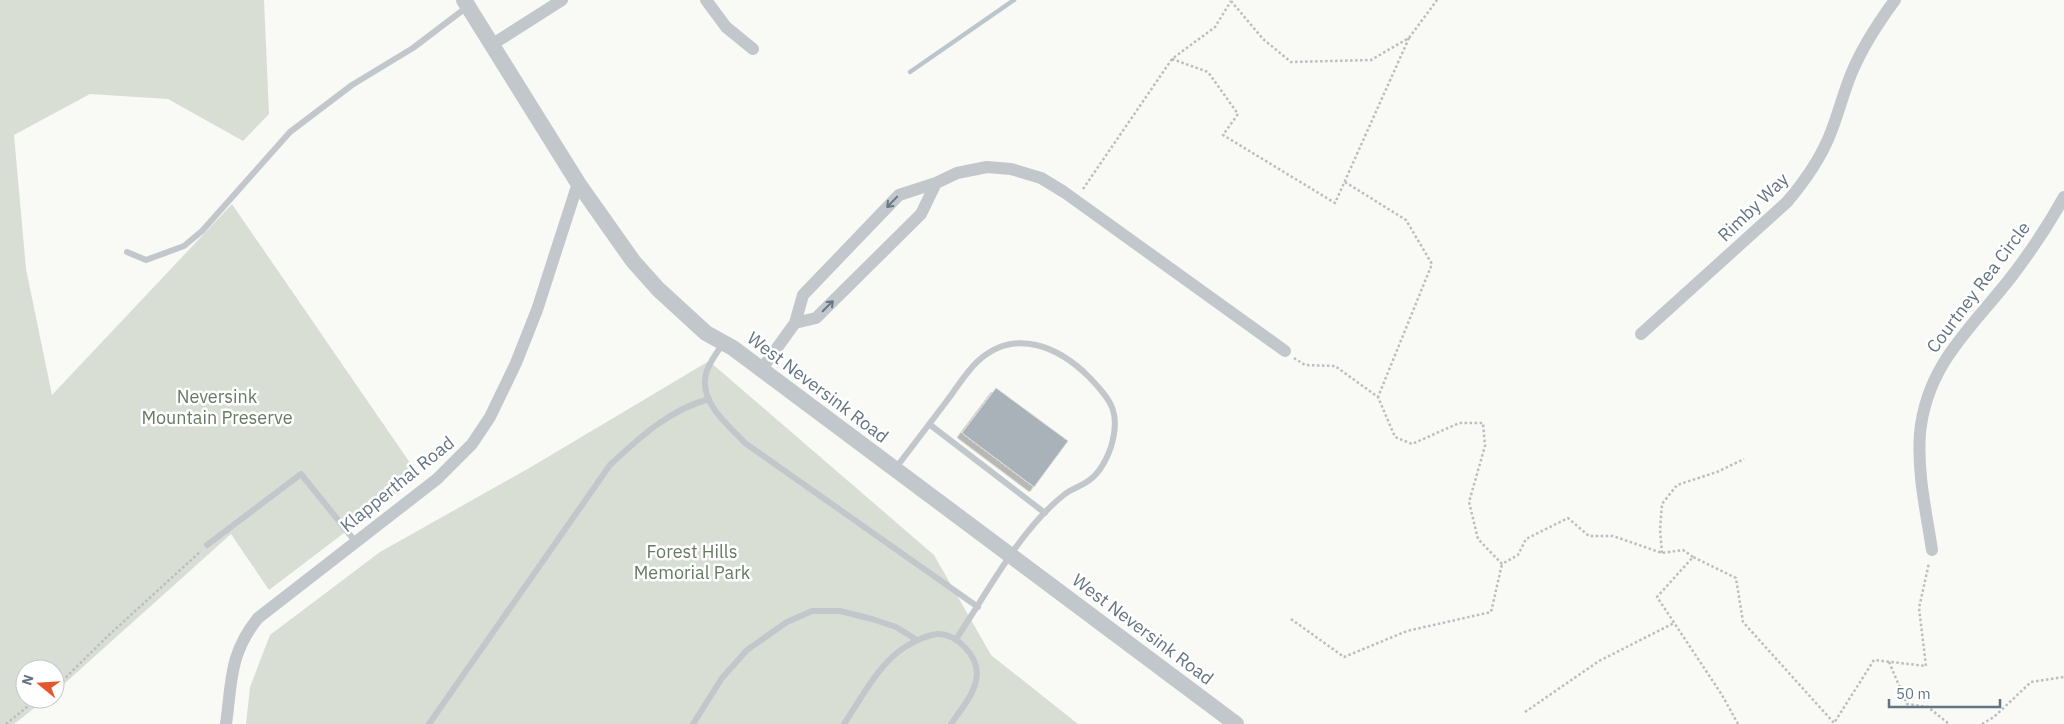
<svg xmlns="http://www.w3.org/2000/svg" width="2064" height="724" font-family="'IBM Plex Sans',sans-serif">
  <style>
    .green { fill: #d9ded5 }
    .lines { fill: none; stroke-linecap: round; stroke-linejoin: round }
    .stream { stroke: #bac6cb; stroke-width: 4.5 }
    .building { fill: #a9b2b8; stroke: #dbdbd9; filter: url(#shadow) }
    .path { stroke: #babec1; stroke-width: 2.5; stroke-dasharray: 2.5 2.5; stroke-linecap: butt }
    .service { stroke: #c2c7cb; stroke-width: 6 }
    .minor { stroke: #c2c7cb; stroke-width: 12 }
    .tertiary { stroke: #c2c7cb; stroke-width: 16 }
    .oneway { stroke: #697886 }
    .labels { text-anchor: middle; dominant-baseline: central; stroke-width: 5; stroke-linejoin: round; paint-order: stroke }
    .street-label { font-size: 18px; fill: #647482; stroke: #fff }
    .park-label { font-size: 18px; fill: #677a63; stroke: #fff }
  </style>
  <defs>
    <filter id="shadow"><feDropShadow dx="-4.5" dy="4.5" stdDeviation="0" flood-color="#0004"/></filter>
  </defs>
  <rect width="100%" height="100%" fill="#f9f9f6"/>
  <path class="green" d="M0 0H264L269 114 243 141 168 99 90 94 14 135 26 269 52 395 232 204 419 476 269 590 231 534 55 692V669H25V699H46L14 724H0Z
    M709 361 934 555 991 655 1078 724H246L250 687 270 635 380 552 531 467Z"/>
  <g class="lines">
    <path class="stream" d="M910 72 1014 0"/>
  </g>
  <path class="building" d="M996 388 1068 441 1034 487 962 433Z"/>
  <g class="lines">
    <path class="path" d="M1231 1 1263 39 1291 62 1371 60 1409 38 1437 0
      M1172 59 1208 72 1238 114 1223 135 1335 203 1409 38
      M1345 182 1406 220 1432 264 1378 397
      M1083 189 1172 59 1215 27 1231 1
      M1294 358 1305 365 1335 366 1378 397 1395 437 1412 444 1459 423H1483L1485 446 1469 502 1478 539 1502 564 1518 555 1526 539 1568 518 1589 536H1613L1662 553 1683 550 1693 557
      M1662 553 1660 529 1662 504 1677 485 1717 472 1744 459
      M1291 619 1344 657 1407 631 1491 612 1502 564
      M1889 662 1907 704 1928 707 1949 724
      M55 688 110 634 201 551
      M44 704 48 699
      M1525 712 1599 661 1674 623
      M6 724 37 699
      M1738 724 1722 695 1657 597 1693 557 1736 578 1743 622 1834 723 1874 660 1926 666 1919 608 1929 563
      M1982 724 1994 717 2031 682 2064 677"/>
    <path class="service" d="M127 252 146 260 184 246 202 231 290 132 352 85 413 48 467 7
      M723 343C718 352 708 363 706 374 699 402 727 424 745 443L978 607
      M929 424 1045 513
      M895 469C912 447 929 424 946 402 956 389 966 372 978 361 1015 327 1059 347 1089 377 1112 401 1121 413 1111 447 1106 461 1098 476 1085 483 1079 487 1071 489 1065 494 1020 529 988 592 956 639
      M207 545 301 474 355 541
      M429 724 610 465C640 437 669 410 709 399
      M693 724 722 678 747 650 787 622 812 611H840L872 619 896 627 917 640
      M844 724C861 699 879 663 905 647 915 641 926 635 937 634 956 633 977 655 977 674 976 693 961 709 951 724"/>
    <path class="minor" d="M706 0 726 27 753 49
      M493 44 562 0
      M936 183 921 214 816 318 795 323 803 295 899 195 936 183 957 173 987 167 1011 169 1041 178 1064 192 1285 351
      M1641 334 1787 202C1804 182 1819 161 1829 137 1838 116 1843 93 1852 72 1863 46 1878 23 1895 0
      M761 370 795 323
      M1932 550C1926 511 1917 472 1920 433 1927 363 1972 328 2012 276 2031 251 2049 224 2064 197
      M226 724C232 681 229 654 258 618L437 479 472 444 490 417 516 363 537 310 578 183"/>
    <path class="tertiary" d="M464 0 578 183 633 261 658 289 706 333 733 348 1236 724"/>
  </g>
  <defs><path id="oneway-shaft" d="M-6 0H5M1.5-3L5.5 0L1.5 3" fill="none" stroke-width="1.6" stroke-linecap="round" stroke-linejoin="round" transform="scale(1.25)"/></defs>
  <g class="oneway">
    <use href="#oneway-shaft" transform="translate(892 202) rotate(134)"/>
    <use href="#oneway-shaft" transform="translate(828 306) rotate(-45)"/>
  </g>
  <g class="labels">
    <g class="street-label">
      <text transform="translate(1753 207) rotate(-44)">Rimby Way</text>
      <text transform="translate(1978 287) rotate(-53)">Courtney Rea Circle</text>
      <text transform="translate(818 387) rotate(37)">West Neversink Road</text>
      <text transform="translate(397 484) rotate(-39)">Klapperthal Road</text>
      <text transform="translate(1143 629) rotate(37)">West Neversink Road</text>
    </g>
    <g class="park-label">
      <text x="217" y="396">Neversink<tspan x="217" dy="21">Mountain Preserve</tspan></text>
      <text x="692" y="551">Forest Hills<tspan x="692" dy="21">Memorial Park</tspan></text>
    </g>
  </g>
  <g transform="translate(40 684) rotate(288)"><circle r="24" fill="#ffffff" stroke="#c1c7cd"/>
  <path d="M0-4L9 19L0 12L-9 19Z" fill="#e4562b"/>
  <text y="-8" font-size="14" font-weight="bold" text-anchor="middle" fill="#647482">N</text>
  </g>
  <path d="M1889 699v8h111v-8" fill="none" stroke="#647482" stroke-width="2.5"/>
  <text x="1896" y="699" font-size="15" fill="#647482" stroke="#ffffff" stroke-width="4" paint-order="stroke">50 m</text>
</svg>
